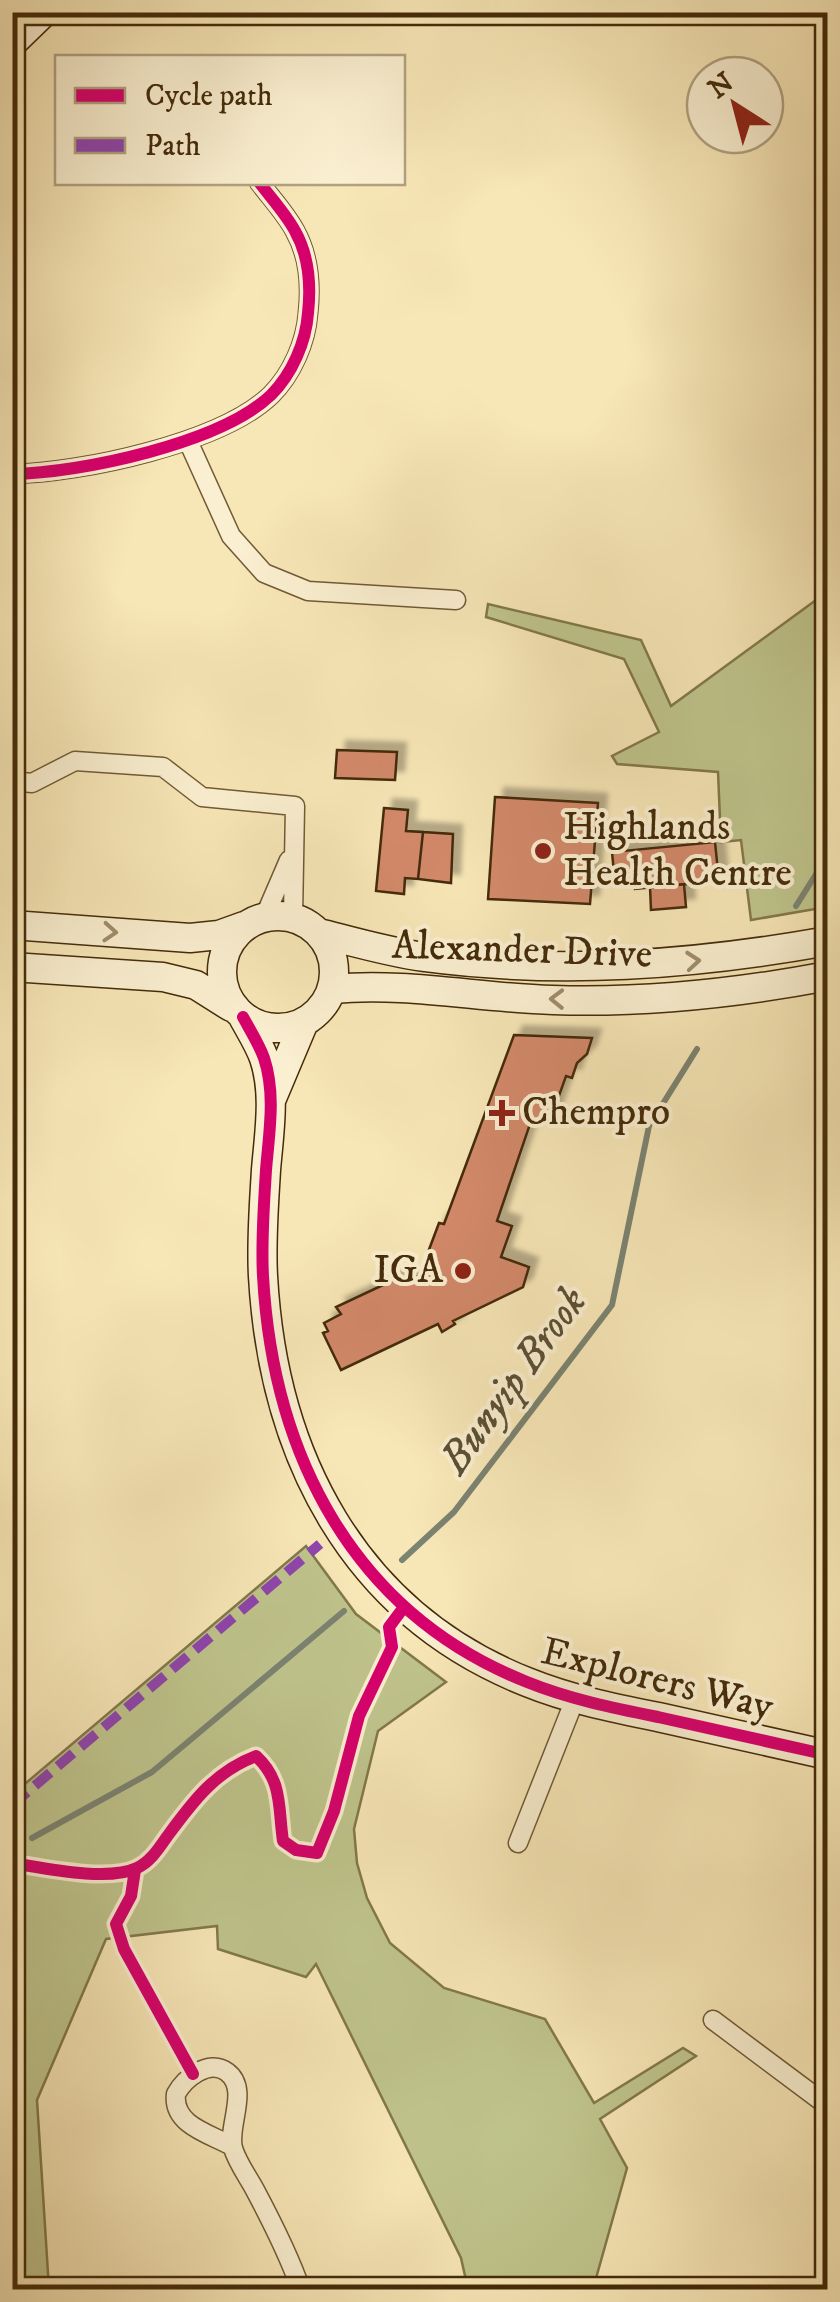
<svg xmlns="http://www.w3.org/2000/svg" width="840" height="2302" font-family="'IM FELL DW Pica',serif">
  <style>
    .green { fill: #bfc48c; stroke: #82784a; stroke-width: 2.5 }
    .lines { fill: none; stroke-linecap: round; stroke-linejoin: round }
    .stream { stroke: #7b8371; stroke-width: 6 }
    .building { fill: #d2896b; stroke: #442b09; stroke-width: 2.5; filter: url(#shadow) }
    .street-casing { stroke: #715a34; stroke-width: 21 }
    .secondary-casing { stroke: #442b09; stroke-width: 31 }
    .street { stroke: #faefd0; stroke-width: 18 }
    .secondary { stroke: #faefd0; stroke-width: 28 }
    .quiet { stroke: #8e44ad; stroke-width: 10; stroke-dasharray: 20 10; stroke-linecap: butt }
    .cycleway-casing { stroke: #faefd0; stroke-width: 19 }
    .cycleway { stroke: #d6006c; stroke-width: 12 }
    .oneway { stroke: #9f8d6c }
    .poi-dot { fill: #8f2418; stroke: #faefd0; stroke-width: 4 }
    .labels { text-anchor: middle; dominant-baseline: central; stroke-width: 8; stroke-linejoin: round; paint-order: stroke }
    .poi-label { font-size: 40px; fill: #442b09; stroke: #faefd0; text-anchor: start }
    .street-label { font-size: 40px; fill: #442b09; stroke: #faefd0 }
    .water-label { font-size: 42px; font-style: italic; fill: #5b5034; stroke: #faefd0 }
  </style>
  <defs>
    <filter id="shadow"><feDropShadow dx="9" dy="-9" stdDeviation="2.5" flood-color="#0004"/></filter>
  </defs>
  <rect width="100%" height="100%" fill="#f7e6b6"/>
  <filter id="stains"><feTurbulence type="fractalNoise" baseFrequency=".002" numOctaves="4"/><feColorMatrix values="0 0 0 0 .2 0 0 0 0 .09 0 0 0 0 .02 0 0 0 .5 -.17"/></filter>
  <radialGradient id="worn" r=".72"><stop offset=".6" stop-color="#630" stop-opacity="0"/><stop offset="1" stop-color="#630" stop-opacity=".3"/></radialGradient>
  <path class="green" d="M827 592V907L751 920 741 840 721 842 718 772 617 764 612 756 659 732 624 659 486 617 488 604 641 640 671 706Z
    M306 1546 356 1614 446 1682 378 1731 354 1829 357 1863 367 1898 390 1943 444 1988 545 2019 594 2103 683 2048 696 2056 600 2119 627 2168 593 2289H468L461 2258 316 1964 306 1977 218 1949 217 1926 106 1939 37 2100 49 2289H13V1794Z"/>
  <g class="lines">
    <path class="stream" d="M796 906 828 855
      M402 1560 454 1512 612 1305 649 1126 697 1049
      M32 1838 152 1772 344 1611"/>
  </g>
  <path class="building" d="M337 750 397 752 395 780 335 778Z
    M495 797 598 803 590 904 488 899Z
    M384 808 408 810 406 831 423 832 418 879 405 878 404 894 376 891Z
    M423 832 453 834 451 883 418 879Z
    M715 842 719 881 635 889 634 881 615 883 612 852Z
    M684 884 686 907 651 910 650 887Z
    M514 1035 592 1038 587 1054 577 1063 572 1078 566 1076 549 1124 532 1118 497 1221 512 1226 501 1257 529 1267 523 1287 453 1321 455 1324 442 1332 438 1324 341 1370 323 1333 328 1331 324 1323 341 1314 336 1307 400 1277 403 1283 425 1273 428 1264 424 1263 439 1223 444 1224Z"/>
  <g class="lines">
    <g class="street-casing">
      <path id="street" d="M188 441 231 536 264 573 308 591 456 600
        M12 474C81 473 221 443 271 395 292 374 306 342 308 313 311 286 309 256 295 231 286 214 271 198 259 182
        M12 781 32 783 75 761 163 767 202 797 295 806 293 917
        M264 918 289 860
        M518 1843 575 1699
        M713 2020 828 2106
        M232 2146C210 2134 172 2125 176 2094 184 2079 209 2058 227 2072 250 2089 227 2126 233 2148 237 2162 248 2177 255 2190 272 2222 289 2255 301 2290"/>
    </g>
    <g class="secondary-casing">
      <path id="secondary" d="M12 43 44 12
        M222 972a56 56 0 1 1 112 0a56 56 0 1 1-112 0Z
        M12 925 190 938 219 935 244 926
        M319 933C354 942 388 952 424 957 560 975 693 965 828 941
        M12 967 163 977 196 985 231 1007
        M332 989C407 982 478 998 553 1000 645 1003 738 993 828 976
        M243 1017C250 1030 259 1044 264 1058 276 1094 269 1133 266 1170 264 1204 261 1241 263 1276 273 1455 353 1613 527 1682 569 1699 613 1708 658 1717 714 1730 771 1742 828 1755
        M272 1098 304 1022"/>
    </g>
    <use href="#street" class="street"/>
    <use href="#secondary" class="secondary"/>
    <path class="quiet" d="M12 1805 320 1544"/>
    <g class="cycleway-casing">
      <path id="cycleway" d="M12 474C81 473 221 443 271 395 292 374 306 342 308 313 311 286 309 256 295 231 286 214 271 198 259 182
        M243 1017C250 1030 259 1044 264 1058 276 1094 269 1133 266 1170 264 1204 261 1241 263 1276 273 1455 353 1613 527 1682 569 1699 613 1708 658 1717 714 1730 771 1742 828 1755
        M12 1863C44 1868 108 1882 137 1868 152 1861 160 1846 169 1834 194 1800 216 1771 256 1756 283 1781 278 1807 283 1841L296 1850 317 1853 334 1811 359 1716 392 1647 389 1627 404 1607
        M135 1870 131 1896 116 1924 124 1949 193 2074"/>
    </g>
    <use href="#cycleway" class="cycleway"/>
  </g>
  <defs><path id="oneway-chevron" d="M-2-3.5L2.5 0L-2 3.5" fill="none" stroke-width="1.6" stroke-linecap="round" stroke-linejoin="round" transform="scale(2.5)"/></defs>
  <g class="oneway">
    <use href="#oneway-chevron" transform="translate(110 932) rotate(4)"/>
    <use href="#oneway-chevron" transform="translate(693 961) rotate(-5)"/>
    <use href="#oneway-chevron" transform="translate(557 999) rotate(-179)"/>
  </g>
  <g class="poi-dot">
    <circle cx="543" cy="851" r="10"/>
    <path d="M497 1098h10v10h10v10h-10v10h-10v-10h-10v-10h10z"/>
    <circle cx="463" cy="1271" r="10"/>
  </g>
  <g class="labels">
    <g class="poi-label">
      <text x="563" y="828">Highlands<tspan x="563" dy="46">Health Centre</tspan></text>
      <text x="522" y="1113">Chempro</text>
      <text x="443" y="1271" text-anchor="end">IGA</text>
    </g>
    <g class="street-label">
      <text transform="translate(522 951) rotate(2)">Alexander Drive</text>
      <text transform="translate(657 1680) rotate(14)">Explorers Way</text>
    </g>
    <g class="water-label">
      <text transform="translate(514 1381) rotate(-54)">Bunyip Brook</text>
    </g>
  </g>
  <rect width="840" height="2302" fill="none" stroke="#f7e6b6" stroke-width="50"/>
  <rect x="15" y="15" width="810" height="2272" fill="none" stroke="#442b09" stroke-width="5"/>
  <rect x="25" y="25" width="790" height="2252" fill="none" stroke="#442b09" stroke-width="2.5"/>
  <rect x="55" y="55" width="350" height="130" fill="#faefd0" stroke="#b1a180" stroke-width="2.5"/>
  <rect x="75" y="88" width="50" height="15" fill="#d6006c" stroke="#b1a180" stroke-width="2.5"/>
  <text x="145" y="105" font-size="30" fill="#442b09">Cycle path</text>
  <rect x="75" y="138" width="50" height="15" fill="#8e44ad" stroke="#b1a180" stroke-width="2.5"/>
  <text x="145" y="155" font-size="30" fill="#442b09">Path</text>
  <g transform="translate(735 105) rotate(324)"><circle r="48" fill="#faefd0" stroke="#b1a180" stroke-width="2.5"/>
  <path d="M0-8L18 38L0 25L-18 38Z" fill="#8f2418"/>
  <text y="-15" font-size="28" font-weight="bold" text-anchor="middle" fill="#442b09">N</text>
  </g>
  <rect width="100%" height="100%" filter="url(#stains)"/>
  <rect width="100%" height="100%" fill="url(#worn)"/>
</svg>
